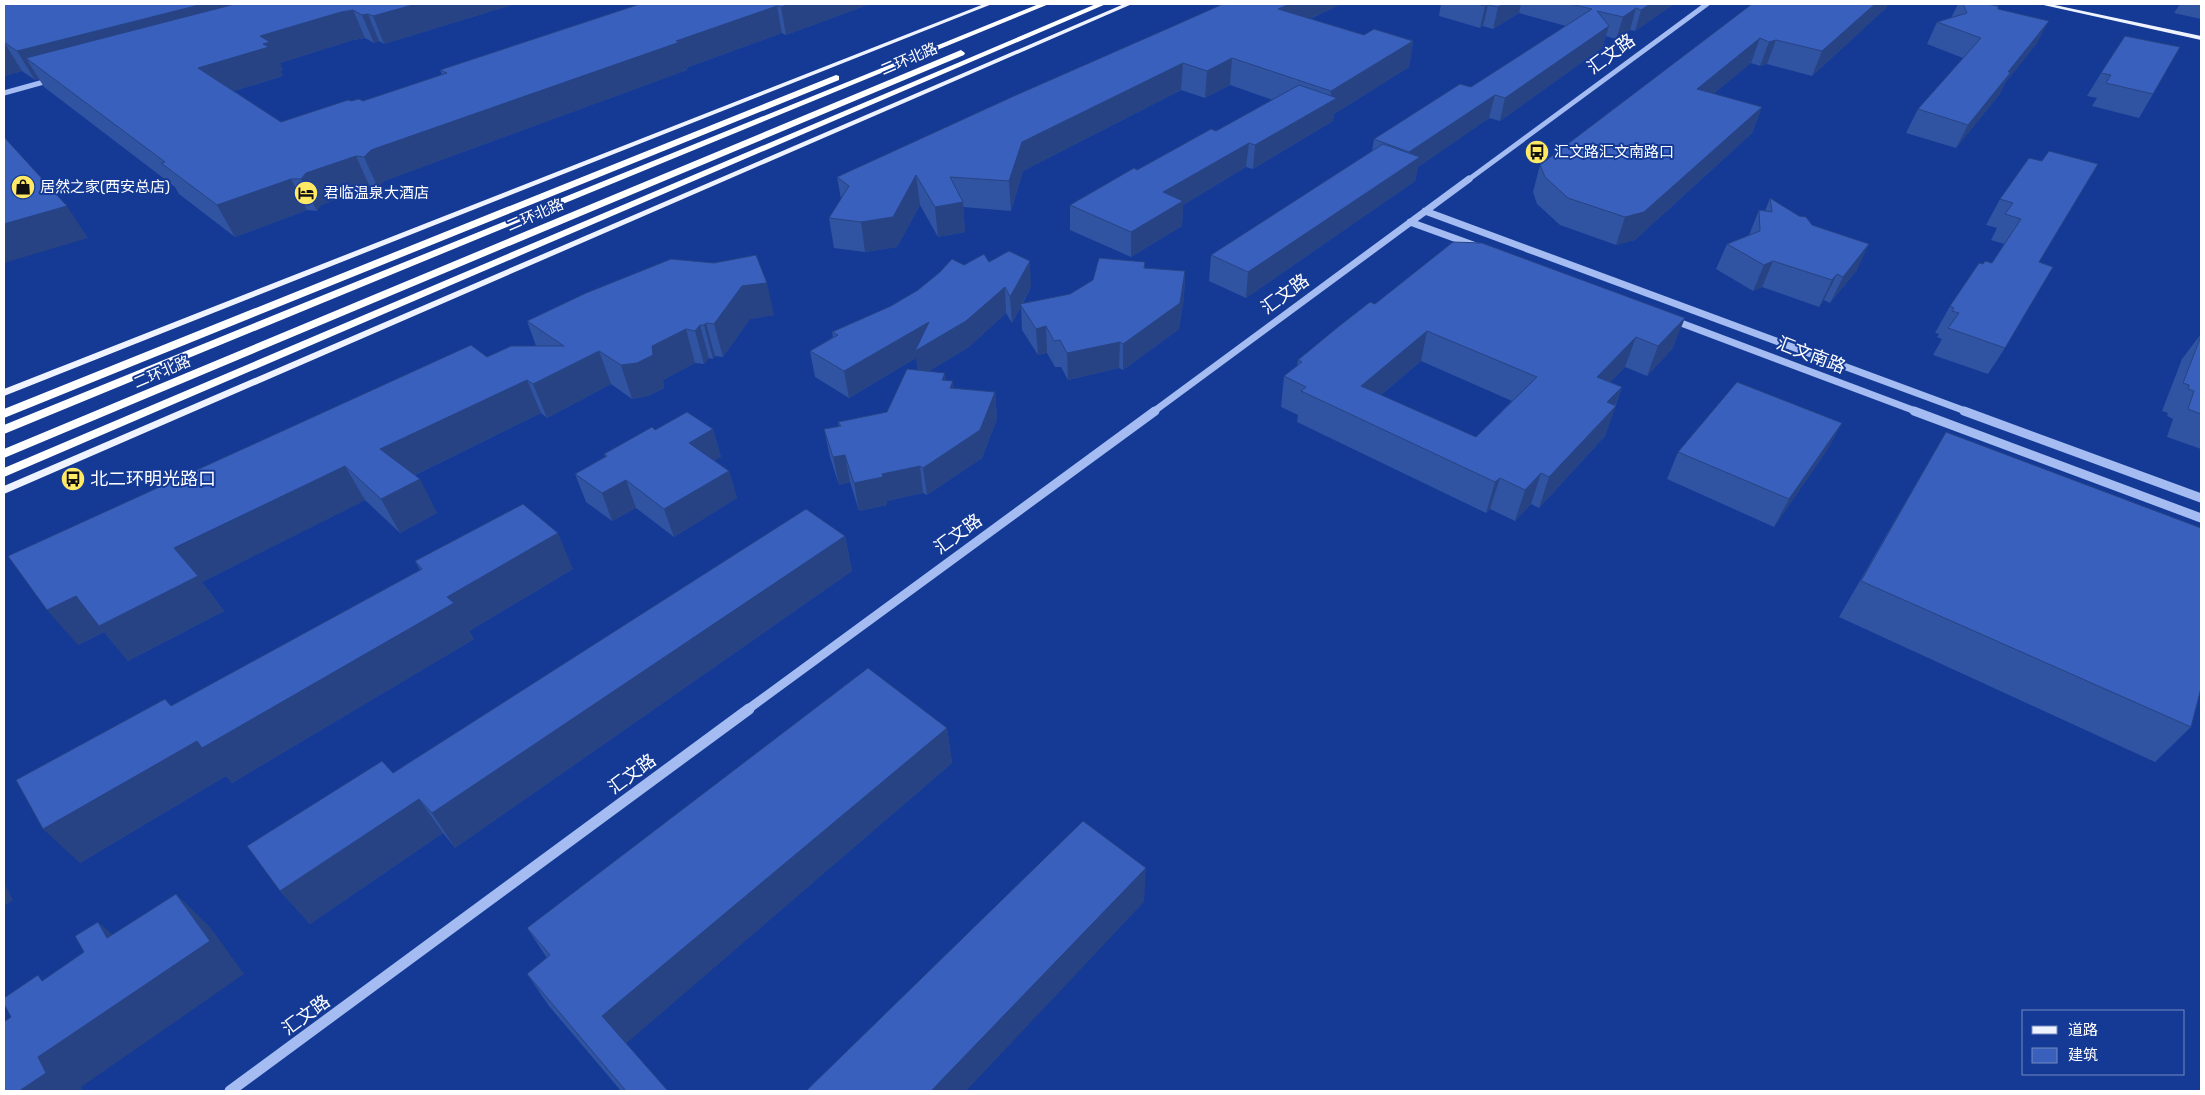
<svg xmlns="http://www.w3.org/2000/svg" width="2205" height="1095" font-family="Rubik,'Noto Sans SC',sans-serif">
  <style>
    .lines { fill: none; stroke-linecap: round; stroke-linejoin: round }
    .minor-far3 { stroke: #a4bcf2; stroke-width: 5 }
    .minor-far2 { stroke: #a4bcf2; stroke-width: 7 }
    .minor-far1 { stroke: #a4bcf2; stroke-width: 9 }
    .minor { stroke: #a4bcf2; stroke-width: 11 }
    .major { fill: #eff3ff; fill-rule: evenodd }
    .highway { fill: #fff; fill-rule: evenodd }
    .wall { fill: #3053a2; fill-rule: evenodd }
    .shaded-wall { fill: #274384 }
    .building { fill: #3860bc; stroke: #274384; fill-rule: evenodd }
    .labels { text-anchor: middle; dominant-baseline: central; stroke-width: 4; stroke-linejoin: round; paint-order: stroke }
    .far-street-label { font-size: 15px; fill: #fff; stroke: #143a95 }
    .far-poi-label { font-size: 15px; fill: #fff; stroke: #143a95; text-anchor: start }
    .street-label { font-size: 18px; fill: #fff; stroke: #143a95 }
    .poi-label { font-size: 18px; fill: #fff; stroke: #143a95; text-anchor: start }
  </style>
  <rect width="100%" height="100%" fill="#143a95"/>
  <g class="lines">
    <path class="minor-far3" d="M4 93 51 80
      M1468 180 1707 4"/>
    <path class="minor-far2" d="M1425 211 1968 412
      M1410 222 1476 246
      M1673 320 1918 412
      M1153 412 1469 179"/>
    <path class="minor-far1" d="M1914 411 2201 518
      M1964 411 2201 498
      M747 710 1155 411"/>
    <path class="minor" d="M230 1091 749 709"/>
    <path class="major" d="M984 4H992L4 396V389Z
      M1124 4H1132L4 494V486Z
      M2039 4H2050L2201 36V40Z"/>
    <path class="highway" d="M1039 4H1049L4 434V425Z
      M1096 4H1106L4 477V468Z
      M961 50 965 53 964 55 4 458V449Z
      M836 75 839 76V80L4 418V409Z"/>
  </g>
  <path class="wall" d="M4 4 512 5 384 44 379 41 374 43 365 38 353 40 280 63 283 70 280 71 283 76 234 91 281 122 351 101H363L442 75 440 70 640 4H870L786 35 782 33 686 68 687 70 384 181 378 188 370 187 321 205 317 211 307 210 235 237 179 194 175 187 44 87 39 79 35 80 22 71 4 76Z
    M1223 4H1341L1310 19 1364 35 1413 41 1409 67 1334 114 1333 121 1253 169 1246 167 1183 205 1182 226 1131 257 1070 230V205L1137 170 1216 131 1273 100 1230 85 1205 98 1181 90 1023 171 1011 211 963 207 965 232 938 237 920 205 897 247 865 252 834 248 829 218 841 199 837 177Z
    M1441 4H1674L1635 31 1630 30 1616 39 1606 36 1602 48 1500 121 1489 118 1418 167 1415 181 1246 298 1209 281 1211 255 1372 151 1374 139 1471 87 1566 26 1519 13 1493 29 1483 26 1480 28 1439 16Z
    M1752 4H1888L1886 8 1812 76 1767 64 1760 66 1751 63 1713 94 1762 107 1752 133 1635 240 1616 245 1560 225 1537 204 1533 192 1540 165Z
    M1958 4H1986L1998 9 2037 43 2005 83 1999 95 1956 148 1906 133 1918 109 1963 58 1927 44 1937 22 1951 18Z
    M2180 4H2201V19L2174 13Z
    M2125 36 2153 94 2139 118 2092 106 2097 98 2087 96 2101 73Z
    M2029 158 2039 262 2005 348 1988 374 1933 355 1942 339 1937 337 1939 334 1935 333 1950 306 1992 263 2004 244 1991 240 1997 228 1986 225 2000 199Z
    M1770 198 1812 225 1857 270 1830 303 1824 300 1819 307 1762 287 1753 291 1716 269 1727 244 1749 235 1759 210 1765 211Z
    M1453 242 1673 348 1647 376 1625 367 1610 382 1622 387 1605 436 1539 508 1531 504 1515 521 1490 509 1486 513 1297 422 1298 415 1281 407 1284 376 1297 366 1298 360 1375 304ZM1421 361 1512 401 1476 437 1381 395Z
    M989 262 1031 287 1023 303 1070 294 1145 262V268L1185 271 1184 297 1179 329 1123 370 1119 368 1068 380 1061 367H1055L1047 353 1038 355 1022 330 1021 307 1012 323 1006 313 969 347 929 371 946 380 954 388 995 392 997 419 982 458 927 495 923 493 887 501V505L859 511 850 482 839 485 830 457 824 429 839 427 838 422 887 412 918 370 916 358 849 398 815 377 810 351 833 337 832 332 891 306 964 265Z
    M774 315 750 319 723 357 715 356 713 359 709 358 704 364 695 363 663 380 664 388 648 396 632 399 611 384 547 418 541 413 415 475 437 513 400 533 365 500 202 582 224 611 128 661 104 632 78 645 487 357 536 346 527 321Z
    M2201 334V449L2167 437 2173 419 2167 416 2168 413 2162 411 2182 359Z
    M1842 423 1827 450 1774 527 1667 479 1678 452Z
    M713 429 721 457 714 460 729 471 737 498 674 537 636 508 612 521 586 502 575 474 605 457 604 454Z
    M1946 432 2191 727 2155 762 1839 617 1925 468Z
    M845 536 852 571 455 848 443 833 310 924 280 891 393 773Z
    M415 561 573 569 469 631 474 639 232 783 226 776 80 863 165 699 171 706 420 570Z
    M947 728 952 763 626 1043 668 1091H621L549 1006 527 974 547 958 527 928Z"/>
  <path class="shaded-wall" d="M203 4H318L26 58 39 79 35 80 17 51Z
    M416 4H511L512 5 384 44 373 16Z
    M790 4H870L786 35 781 7Z
    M1290 4H1341L1275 35 1278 9Z
    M1504 4H1521L1519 13 1493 29 1498 7Z
    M1650 4H1674L1635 31 1641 10Z
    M1875 4H1888L1886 8 1812 76 1822 51Z
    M1488 5 1483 26 1480 28 1485 6Z
    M777 6 782 33 686 68 687 70 384 181 378 188 364 157 371 150 676 41Z
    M1636 8 1630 30 1616 39 1623 17Z
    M353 10 365 38 353 40 280 63 283 70 280 71 283 76 214 97 198 68 260 36 341 12Z
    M368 14 379 41 374 43 362 15Z
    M2049 21 2037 43 2005 83 1999 95 1956 148 1968 125 2008 72Z
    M1609 26 1602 48 1500 121 1505 98Z
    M1760 38 1751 63 1688 115 1697 89Z
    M1776 40 1767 64 1760 66 1769 42Z
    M1413 41 1409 67 1334 114 1333 121 1253 169 1255 145 1330 102 1331 91Z
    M4 42 22 71 4 76Z
    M1232 58 1230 85 1205 98 1207 71Z
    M1183 63 1181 90 1023 171 1011 211 1009 181 1022 142Z
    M1495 95 1489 118 1418 167 1415 181 1246 298 1248 272 1407 166 1409 152Z
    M1762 107 1752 133 1635 240 1616 245 1625 217Z
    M1249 143 1246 167 1183 205 1182 226 1131 257V232L1163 192Z
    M356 156 370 187 321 205 317 211 301 179 306 173Z
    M916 175 920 205 897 247 865 252 861 222Z
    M291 179 307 210 235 237 217 205Z
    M963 202 965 232 938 237 935 207Z
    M67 206 88 238 4 263V224Z
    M1869 244 1857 270 1830 303 1843 277Z
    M1030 261 1031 287 1021 305 1020 304 1021 307 1012 323 1010 297Z
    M1773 261 1762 287 1753 291 1764 265Z
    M1185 271 1184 297 1179 329 1123 370V344Z
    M1837 274 1824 300 1819 307 1832 280Z
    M767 283 774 315 750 319 723 357 714 324 742 286Z
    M1005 287 1006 313 969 347 919 377 916 358 849 398 844 371 929 322Z
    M1685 318 1673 348 1647 376 1658 346Z
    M706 323 715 356 713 359 704 325Z
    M700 325 709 358 704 364 695 331Z
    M1046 326 1047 353 1038 355 1036 329Z
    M686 329 695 363 663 380 664 388 648 396 632 399 621 365 652 346Z
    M1427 331 1421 361 1356 416 1361 386Z
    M1636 337 1625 367 1586 407 1597 377Z
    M1120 342 1119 368 1068 380 1067 353Z
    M599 351 611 384 547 418 533 384Z
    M945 373 948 400 942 380Z
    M527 380 541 413 398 483 380 449Z
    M953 381 956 408 950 388Z
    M1622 387 1614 408 1616 406 1605 436 1539 508 1549 477 1607 402Z
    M995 392 997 419 982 458 927 495 923 468Z
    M1842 423 1827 450 1774 527 1789 499Z
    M713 429 721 457 698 470 689 443Z
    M845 455 850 482 839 485 833 457Z
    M345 466 365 500 202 582 224 611 128 661 104 632 78 645 47 610Z
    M920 466 923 493 887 501V505L859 511 854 483 882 474Z
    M729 471 737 498 674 537 664 509Z
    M1541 473 1531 504 1515 521 1525 490Z
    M1500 478 1490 509 1486 513 1495 482Z
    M420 479 437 513 400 533 381 499Z
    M626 480 636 508 612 521 602 493Z
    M558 533 573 569 469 631 474 639 232 783 226 776 80 863 43 829Z
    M845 536 852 571 455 848 432 813Z
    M947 728 952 763 622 1047 602 1016Z
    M419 799 443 833 310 924 280 891Z
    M1146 868 1144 902 966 1091H931Z
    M4 883 13 900 4 906Z
    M176 894 210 927 244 974 81 1087 83 1091H19L38 1057Z
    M98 922 136 955 107 938Z"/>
  <path class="building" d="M4 4H203L17 51 4 42Z
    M235 4H416L373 16 368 14 362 15 353 10 341 12 260 36 270 42 263 44 269 47 198 68 281 122 348 100 351 101 359 99 363 101 447 73 440 70 640 4H790L781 7 777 6 676 41 680 42 371 150 364 157 356 156 306 173 301 179H291L217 205 161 163 165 162 26 58Z
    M1223 4H1290L1278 9 1364 35 1374 29 1413 41 1331 91 1232 58 1207 71 1183 63 1022 142 1009 181 950 177 963 202 935 207 916 175 893 217 861 222 829 218 849 186 837 177 1014 96 1178 24Z
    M1476 4H1504L1498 7 1488 5 1485 6Z
    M1570 4H1650L1641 10 1636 8 1623 17 1597 11 1609 26 1505 98 1495 95 1409 152 1374 139 1460 84 1471 87 1592 9Z
    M1752 4H1875L1822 51 1776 40 1769 42 1760 38 1697 89 1762 107 1644 212 1625 217 1568 198 1545 177 1540 165Z
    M1963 4H1986L1998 6V9L2049 21 2008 72H2011L1968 125 1918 109 1981 38 1937 22 1967 13Z
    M2125 36 2180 47 2153 94 2106 83 2111 75 2101 73Z
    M1299 85 1337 98 1255 145 1249 143 1163 192 1183 201 1131 232 1070 205 1134 168 1137 170 1211 129 1216 131Z
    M4 137 67 206 4 224Z
    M1383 144 1420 157 1248 272 1211 255Z
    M2049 151 2098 164 2039 262 2053 267 2005 348 1948 328 1959 313 1952 311 1954 308 1950 306 1979 263 1983 264 1985 261 1992 263 2021 219 2005 214 2013 203 2000 199 2029 158 2042 161Z
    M1770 198 1799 216 1806 217 1812 225 1869 244 1843 277 1837 274 1832 280 1773 261 1764 265 1727 244 1760 231 1759 210 1772 212Z
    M1453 242 1482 243 1685 318 1658 346 1636 337 1597 377 1622 387 1607 402 1616 406 1549 477 1541 473 1525 490 1500 478 1495 482 1301 391 1306 387 1284 376 1302 362 1298 360 1338 327 1370 302 1375 304ZM1427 331 1537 377 1476 437 1361 386Z
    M1009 251 1030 261 1010 297 1005 287 966 321 915 351 929 322 844 371 810 351 838 335 832 332 891 306 918 290 940 272 952 259 964 265 984 254 989 262Z
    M756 255 767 283 742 286 714 324 706 323 704 325H700L695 331 686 329 652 346 653 355 637 363 621 365 599 351 533 384 527 380 380 449 420 479 381 499 345 466 174 548 198 576 99 626 76 596 47 610 8 556 471 345 487 357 511 346H564L527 321 586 293 671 259 714 263Z
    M1099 258 1145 262 1144 268 1185 271 1180 303 1123 344 1120 342 1067 353 1060 340 1054 341 1046 326 1036 329 1020 304 1070 294 1093 280Z
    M2201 336V414L2188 409 2194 391 2188 389 2189 385 2183 383Z
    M907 369 945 373 942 380 953 381 950 388 995 392 980 430 923 468 920 466 882 474 883 477 854 483 845 455 833 457 824 429 841 426 838 422 887 412Z
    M1737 382 1842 423 1789 499 1678 452Z
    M687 412 713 429 689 443 729 471 664 509 626 480 602 493 575 474 607 456 604 454 652 427 655 430Z
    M1946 432 2201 528V688L2191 727 1861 581Z
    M523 504 558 533 447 597 454 603 202 748 197 741 43 829 16 780 165 699 171 706 290 641 422 569 415 561Z
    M806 509 845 536 432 813 419 799 280 891 247 846 382 761 393 773Z
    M868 668 947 728 602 1016 668 1091H626L527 974 550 955 527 928Z
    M1083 821 1146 868 931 1091H806Z
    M176 894 210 941 38 1057 46 1073 19 1091H4V1022L11 1017 4 1004V998L38 975 42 981 84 952 75 936 98 922 107 938Z"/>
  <defs>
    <g id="bus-disc" transform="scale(1.25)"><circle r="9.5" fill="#ffe965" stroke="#143a95"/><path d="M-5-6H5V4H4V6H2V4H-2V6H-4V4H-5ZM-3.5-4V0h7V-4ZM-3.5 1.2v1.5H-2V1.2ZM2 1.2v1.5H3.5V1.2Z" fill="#111"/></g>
    <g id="shop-disc" transform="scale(1.25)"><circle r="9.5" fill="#ffe965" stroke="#143a95"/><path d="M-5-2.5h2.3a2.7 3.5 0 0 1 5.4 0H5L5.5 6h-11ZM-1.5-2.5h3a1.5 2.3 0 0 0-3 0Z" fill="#111"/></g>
    <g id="hotel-disc" transform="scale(1.25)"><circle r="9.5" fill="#ffe965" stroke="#143a95"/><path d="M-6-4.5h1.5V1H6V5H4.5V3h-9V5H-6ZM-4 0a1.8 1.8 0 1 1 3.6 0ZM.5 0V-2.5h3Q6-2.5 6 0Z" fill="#111"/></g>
  </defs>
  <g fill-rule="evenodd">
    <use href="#bus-disc" x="1537" y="152"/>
    <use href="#shop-disc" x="23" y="187"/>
    <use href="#hotel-disc" x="306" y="193"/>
    <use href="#bus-disc" x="73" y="479"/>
  </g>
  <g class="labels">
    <g class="far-street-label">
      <text transform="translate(909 59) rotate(-23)">二环北路</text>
      <text transform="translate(535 215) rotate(-23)">二环北路</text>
      <text transform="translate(162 372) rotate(-23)">二环北路</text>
    </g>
    <g class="far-poi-label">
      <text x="1554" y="152">汇文路汇文南路口</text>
      <text x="40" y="187">居然之家(西安总店)</text>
      <text x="324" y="193">君临温泉大酒店</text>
    </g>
    <g class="street-label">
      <text transform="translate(1611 54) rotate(-36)">汇文路</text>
      <text transform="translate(1285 294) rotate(-36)">汇文路</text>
      <text transform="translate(1811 355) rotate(21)">汇文南路</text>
      <text transform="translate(958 534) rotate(-36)">汇文路</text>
      <text transform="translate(632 774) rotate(-36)">汇文路</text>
      <text transform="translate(306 1015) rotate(-36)">汇文路</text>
    </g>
    <g class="poi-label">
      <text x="90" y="479">北二环明光路口</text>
    </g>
  </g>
  <rect width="2205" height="1095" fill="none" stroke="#ffffff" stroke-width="10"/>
  <rect x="2022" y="1010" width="162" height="65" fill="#143a95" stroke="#7289bf"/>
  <rect x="2032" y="1026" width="25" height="8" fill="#eff3ff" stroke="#7289bf"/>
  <text x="2068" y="1035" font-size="15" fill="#ffffff">道路</text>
  <rect x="2032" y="1048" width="25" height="15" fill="#3860bc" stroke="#7289bf"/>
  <text x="2068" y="1060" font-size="15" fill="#ffffff">建筑</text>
</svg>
